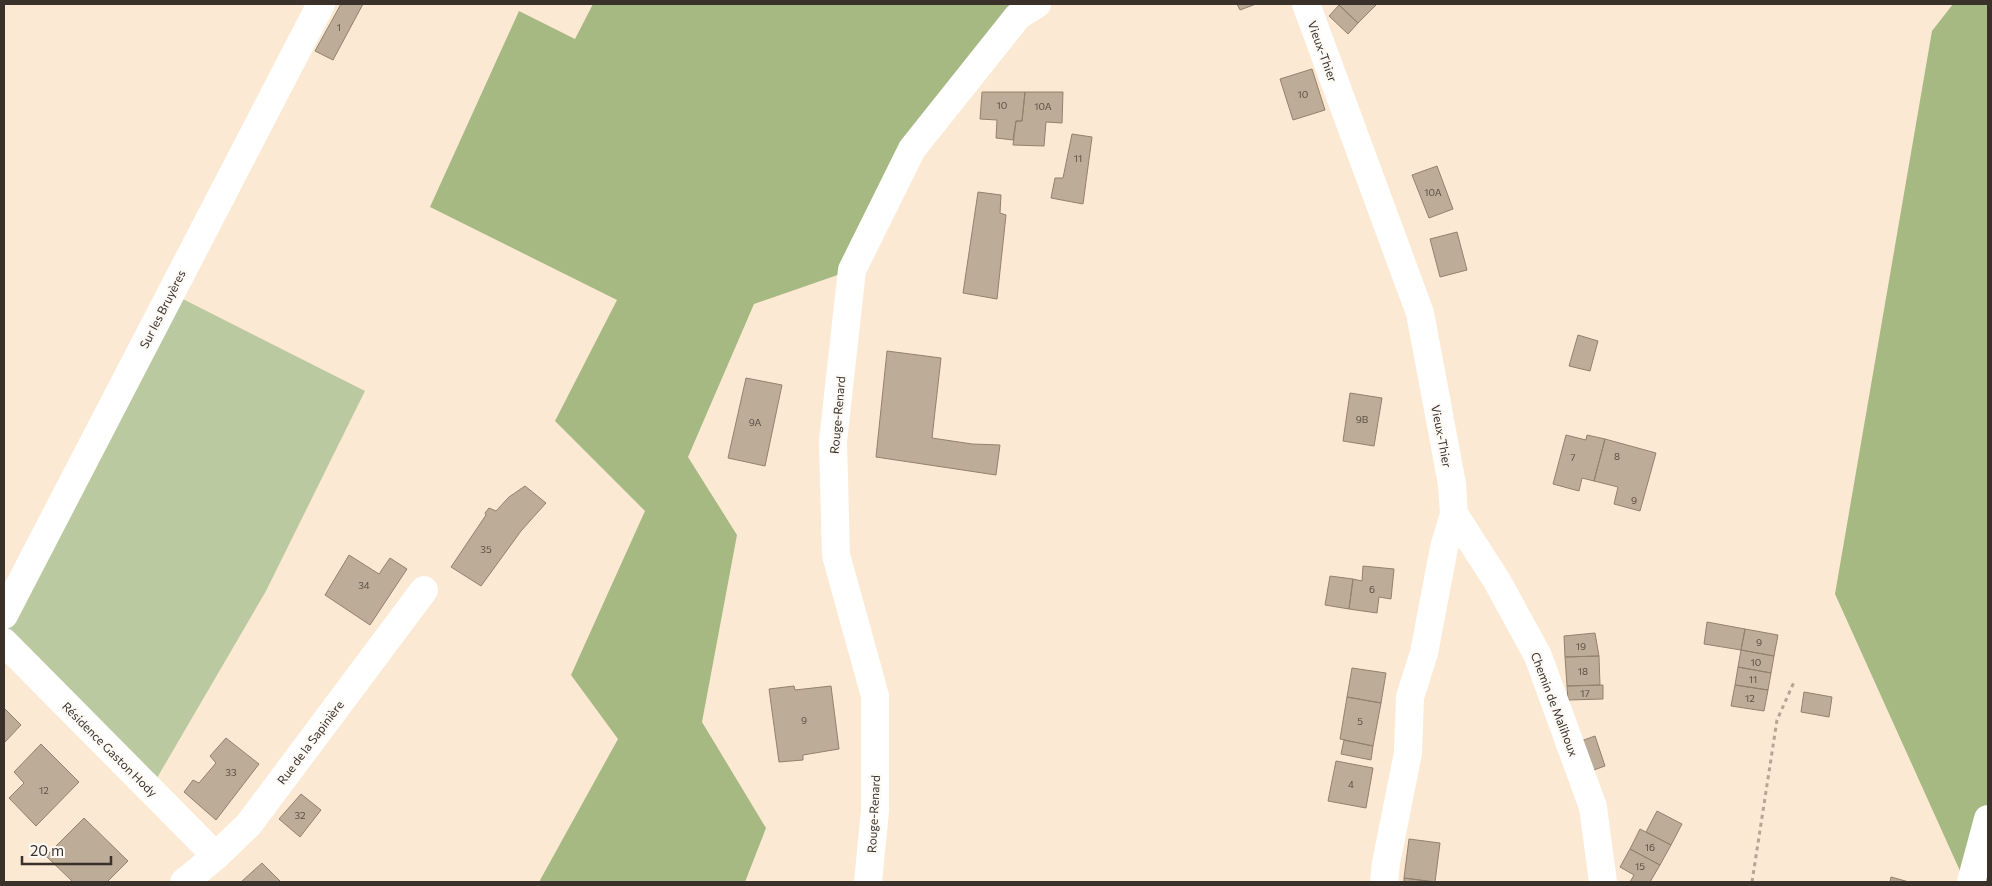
<svg xmlns="http://www.w3.org/2000/svg" width="1992" height="886" font-family="Commissioner,sans-serif">
  <style>
    .green { fill: #bbc9a1 }
    .forest { fill: #a6b982 }
    .building { fill: #bdac97; stroke: #92826d }
    .lines { fill: none; stroke-linecap: round; stroke-linejoin: round }
    .path { stroke: #b4a595; stroke-width: 3; stroke-dasharray: 4 4; stroke-linecap: butt }
    .minor { stroke: #fff; stroke-width: 28 }
    .labels { text-anchor: middle; dominant-baseline: central; stroke-width: 4.5; stroke-linejoin: round; paint-order: stroke }
    .number-label { font-size: 10px; fill: #5b5045 }
    .street-label { font-size: 12px; fill: #3a322a; stroke: #fdf9f5 }
  </style>
  <rect width="100%" height="100%" fill="#fce9d3"/>
  <path class="green" d="M171 293 365 391 266 591 150 790 4 642V615Z"/>
  <path class="forest" d="M593 4H1011L1018 16 912 149 852 270 754 304 688 457 737 535 702 722 766 828 745 882H539L618 739 571 675 645 511 555 421 617 300 430 207 519 11 575 39Z
    M1953 4H1988V882H1965L1835 594 1932 31Z"/>
  <path class="building" d="M341 4H363L333 60 315 51Z
    M1237 4H1256L1240 10Z
    M1338 4H1377L1358 23Z
    M1339 5 1358 23 1348 34 1329 16Z
    M1312 69 1325 110 1293 120 1280 79Z
    M982 92H1025L1022 121H1016L1013 140 996 138 997 120 980 119Z
    M1025 92H1063L1062 123 1046 122 1044 146 1013 145 1016 121H1022Z
    M1072 134 1092 137 1083 204 1051 198 1055 178H1063Z
    M1437 166 1453 209 1429 218 1412 175Z
    M978 192 1001 195 1000 213 1006 215 997 299 963 293Z
    M1457 232 1467 270 1440 277 1430 239Z
    M1578 335 1598 341 1590 371 1569 366Z
    M887 351 941 358 932 438 972 444 1000 445 996 475 876 457Z
    M746 378 782 385 765 466 728 458Z
    M1350 393 1382 398 1374 446 1343 441Z
    M1566 435 1586 440 1587 435 1605 439 1594 481 1582 478 1579 491 1553 484Z
    M1605 439 1656 453 1640 511 1614 504 1618 487 1594 481Z
    M525 486 546 503 521 531 481 586 451 567 486 515 485 513 489 508 496 511 509 497Z
    M349 555 379 574 390 558 407 569 370 625 325 595Z
    M1363 566 1394 569 1391 599 1379 597 1377 613 1349 609 1353 579 1362 581Z
    M1330 576 1353 579 1349 609 1325 605Z
    M1707 622 1745 629 1741 650 1704 644Z
    M1745 629 1778 635 1774 656 1741 650Z
    M1595 633 1599 656 1565 657 1564 636Z
    M1741 650 1774 656 1771 673 1738 667Z
    M1599 656 1600 685 1567 686 1565 657Z
    M1738 667 1771 673 1768 690 1735 685Z
    M1352 668 1386 673 1381 703 1347 697Z
    M1603 685V699L1568 700 1567 686Z
    M1735 685 1768 690 1764 711 1731 706Z
    M794 686 795 690 831 686 839 749 803 755V760L779 762 769 689Z
    M1804 692 1832 697 1829 717 1801 712Z
    M1347 697 1381 703 1373 746 1340 739Z
    M4 708 21 725 4 743Z
    M1595 736 1605 766 1591 771 1581 741Z
    M226 738 259 764 216 820 184 792 193 780 199 783 216 763 210 756Z
    M1344 740 1373 746 1371 760 1341 754Z
    M41 744 79 782 36 826 9 798 24 783 14 772Z
    M1336 761 1373 768 1366 808 1328 801Z
    M301 794 321 810 300 837 279 819Z
    M1657 811 1682 824 1671 845 1646 832Z
    M84 818 128 861 107 882H73L46 856Z
    M1640 829 1671 845 1660 865 1630 849Z
    M1409 839 1440 843 1435 882 1404 878Z
    M1630 849 1660 865 1650 882H1630L1634 875 1620 867Z
    M262 863 281 882H241Z
    M1891 877 1909 882H1890Z
    M1404 878 1434 882H1404Z"/>
  <g class="lines">
    <path class="path" d="M1752 882 1777 720 1794 682"/>
    <path class="minor" d="M1306 4 1420 313 1452 484 1454 514 1444 548 1424 653 1410 697 1408 753 1386 863 1384 882
      M1454 514 1497 581 1538 656 1593 807 1603 882
      M4 615 321 4
      M4 642 216 856
      M184 882 216 856 249 824 424 590
      M868 882 875 811V696L836 555 833 441 852 270 912 149 1018 16 1037 4
      M1971 882 1988 819"/>
  </g>
  <g class="labels">
    <g class="number-label">
      <text x="339" y="27">1</text>
      <text x="1303" y="94">10</text>
      <text x="1002" y="105">10</text>
      <text x="1043" y="106">10A</text>
      <text x="1078" y="158">11</text>
      <text x="1433" y="192">10A</text>
      <text x="1362" y="419">9B</text>
      <text x="755" y="422">9A</text>
      <text x="1617" y="456">8</text>
      <text x="1573" y="457">7</text>
      <text x="1634" y="500">9</text>
      <text x="486" y="549">35</text>
      <text x="364" y="585">34</text>
      <text x="1372" y="589">6</text>
      <text x="1759" y="642">9</text>
      <text x="1581" y="646">19</text>
      <text x="1756" y="662">10</text>
      <text x="1583" y="671">18</text>
      <text x="1753" y="679">11</text>
      <text x="1585" y="693">17</text>
      <text x="1750" y="698">12</text>
      <text x="804" y="720">9</text>
      <text x="1360" y="721">5</text>
      <text x="231" y="772">33</text>
      <text x="1351" y="784">4</text>
      <text x="44" y="790">12</text>
      <text x="300" y="815">32</text>
      <text x="1650" y="847">16</text>
      <text x="1640" y="866">15</text>
    </g>
    <g class="street-label">
      <text transform="translate(1323 51) rotate(70)">Vieux-Thier</text>
      <text transform="translate(162 309) rotate(-63)">Sur les Bruyères</text>
      <text transform="translate(837 415) rotate(-85)">Rouge-Renard</text>
      <text transform="translate(1442 436) rotate(79)">Vieux-Thier</text>
      <text transform="translate(1555 704) rotate(69)">Chemin de Malihoux</text>
      <text transform="translate(310 742) rotate(-53)">Rue de la Sapinière</text>
      <text transform="translate(110 749) rotate(45)">Résidence Gaston Hody</text>
      <text transform="translate(873 814) rotate(-87)">Rouge-Renard</text>
    </g>
  </g>
  <rect width="1992" height="886" fill="none" stroke="#3a322a" stroke-width="10"/>
  <path d="M22 856v8h89v-8" fill="none" stroke="#3a322a" stroke-width="2.5"/>
  <text x="30" y="856" font-size="15" fill="#3a322a" stroke="#fdf9f5" stroke-width="4" paint-order="stroke">20 m</text>
</svg>
